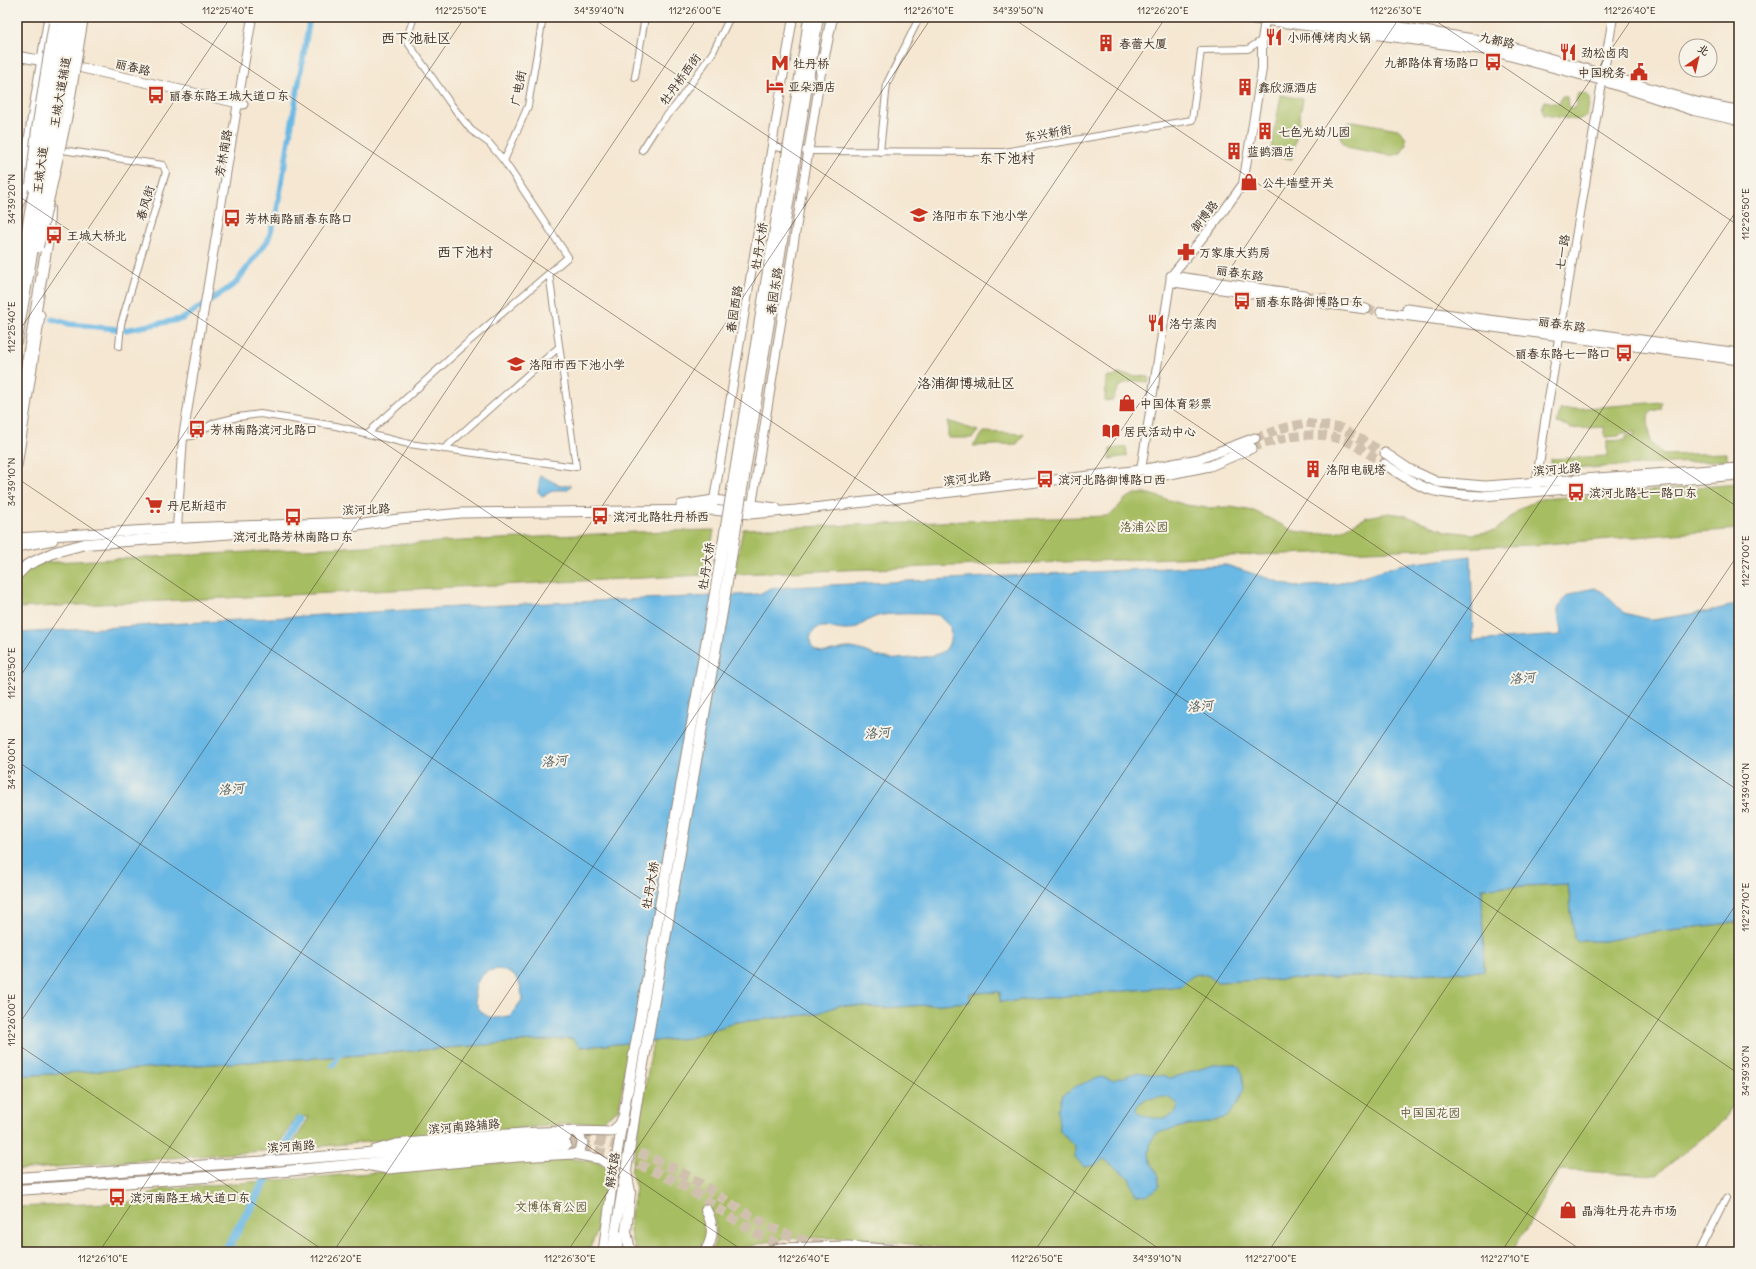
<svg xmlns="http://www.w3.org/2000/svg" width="1756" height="1269" font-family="Delius,'LXGW WenKai TC',sans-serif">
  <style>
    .green { fill: #a7bd62; stroke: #717440 }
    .water { fill: #6ab8e4; stroke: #527181; fill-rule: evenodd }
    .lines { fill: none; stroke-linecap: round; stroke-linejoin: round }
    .canal { stroke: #6ab8e4; stroke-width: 5.5 }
    .river { stroke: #6ab8e4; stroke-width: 9 }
    .secondary-tunnel { stroke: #d0c1ae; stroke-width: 9; stroke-dasharray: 9 4.5; stroke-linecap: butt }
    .primary-tunnel { stroke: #d0c1ae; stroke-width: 10; stroke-dasharray: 10 5; stroke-linecap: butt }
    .minor-casing { stroke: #988878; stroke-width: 8 }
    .tertiary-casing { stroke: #988878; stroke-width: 10 }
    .secondary-casing { stroke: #988878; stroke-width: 11 }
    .primary-casing { stroke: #988878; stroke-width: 12 }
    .trunk-casing { stroke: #988878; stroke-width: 12 }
    .minor { stroke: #fff; stroke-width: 6 }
    .tertiary { stroke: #fff; stroke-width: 8 }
    .secondary { stroke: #fff; stroke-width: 9 }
    .primary { stroke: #fff; stroke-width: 10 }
    .trunk { stroke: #fff; stroke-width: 10 }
    .primary-bridge-casing { stroke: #988878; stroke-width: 12; stroke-linecap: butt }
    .trunk-bridge-casing { stroke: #988878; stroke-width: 12; stroke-linecap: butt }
    .primary-bridge { stroke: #fff; stroke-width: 10 }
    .trunk-bridge { stroke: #fff; stroke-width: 10 }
    .ticks { fill: none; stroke: #3b2a1e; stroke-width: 1; stroke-opacity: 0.45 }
    .labels { text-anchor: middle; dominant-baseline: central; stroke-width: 4; stroke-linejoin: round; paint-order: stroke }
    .poi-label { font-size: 12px; fill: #3b2a1e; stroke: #f7f3e8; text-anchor: start }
    .street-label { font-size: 12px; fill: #3b2a1e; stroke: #f7f3e8 }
    .park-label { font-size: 12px; fill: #5b5632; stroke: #f7f3e8 }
    .water-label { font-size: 13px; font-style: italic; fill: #495559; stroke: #f7f3e8 }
    .quarter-label { font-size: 14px; fill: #3b2a1e; stroke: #f7f3e8 }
    .neatline { fill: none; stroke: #3b2a1e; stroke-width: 1.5 }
    .ticks-label { font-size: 10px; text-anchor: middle; fill: #3b2a1e }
  </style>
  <rect width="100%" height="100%" fill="#f7f3e8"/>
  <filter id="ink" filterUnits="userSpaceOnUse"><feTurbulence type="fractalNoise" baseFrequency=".025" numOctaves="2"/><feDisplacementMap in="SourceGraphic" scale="8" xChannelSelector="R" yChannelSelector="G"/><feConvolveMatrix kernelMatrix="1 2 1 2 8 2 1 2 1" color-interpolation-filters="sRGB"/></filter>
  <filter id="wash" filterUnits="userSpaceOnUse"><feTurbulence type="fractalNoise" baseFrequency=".012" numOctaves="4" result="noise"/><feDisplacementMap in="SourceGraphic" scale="16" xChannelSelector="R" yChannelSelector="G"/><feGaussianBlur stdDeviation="0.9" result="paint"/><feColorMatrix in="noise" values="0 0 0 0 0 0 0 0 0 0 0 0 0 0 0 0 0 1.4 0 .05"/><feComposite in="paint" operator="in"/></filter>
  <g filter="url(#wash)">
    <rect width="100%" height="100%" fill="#f5e7d2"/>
    <path class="green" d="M1578 93 1587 94 1590 97 1587 117 1578 120 1544 115 1542 108 1545 101 1559 104 1562 96 1567 97 1568 106 1573 108 1577 106 1576 100Z
      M1281 95 1303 99 1292 159 1270 155Z
      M1353 121 1398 129 1405 136 1406 145 1401 153 1391 156 1347 147C1336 138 1340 124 1353 121Z
      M1118 374 1149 377V382C1131 381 1119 379 1113 400L1105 401 1106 377H1113Z
      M1662 402 1661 409 1653 411 1649 414 1648 419 1650 442 1663 455 1727 453V460L1552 470 1551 459 1607 456V441L1626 440V435H1635V432L1622 433 1619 436 1605 437 1604 427 1570 429 1568 426 1557 423 1560 410Z
      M948 421 978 431 972 438H948Z
      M984 432 1024 434 1017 444 973 446Z
      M1126 447 1127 456 1109 459 1110 449Z
      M1739 484V529L1533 545 734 574 743 529 1107 516 1114 512 1125 499 1135 494H1149L1186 505 1208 508 1230 507 1254 511 1294 531 1316 534 1340 531 1367 517 1389 513 1404 515 1446 531 1472 534 1495 531 1521 508 1540 499Z
      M714 530 706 575 17 608V564L635 532Z
      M1568 884 1574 937 1578 941H1604L1653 932 1739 922V1102L1731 1107 1725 1120 1656 1175 1559 1170 1513 1252H986L847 1238H789L762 1243 733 1252H710C720 1238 716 1223 710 1208L702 1212C708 1226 709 1239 700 1252H637L632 1242 629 1226 636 1188 631 1173 653 1041 690 1038 736 1022 816 1014 840 1005 882 1008 970 1002V993L1000 992V1002L1182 986C1192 973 1203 969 1216 982L1484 971 1482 888Z
      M572 1038 580 1047 629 1043 619 1109 602 1121 290 1149 309 1117H296L275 1150 17 1170V1076L346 1056Z
      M563 1158 599 1162 607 1168 610 1179 596 1234 588 1252H17V1207L133 1202 161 1189Z"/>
    <path class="water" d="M540 475 561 486 571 485 567 490H555L542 496 538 492Z
      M1471 556 1473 641 1561 635C1561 628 1558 619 1558 611 1560 593 1582 591 1595 588L1604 593 1624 613 1653 620 1709 611 1739 604V922L1653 932 1604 941H1578L1574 937 1568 884 1482 888 1484 971 1216 982C1203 969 1192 973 1182 986L1000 1002V992L970 993V1002L882 1008 840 1005 816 1014 736 1022 690 1038 580 1047 572 1038 346 1056 17 1076V633L458 607 759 594 771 588 1226 565 1295 587 1337 584 1399 565ZM927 614 938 615 950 627C951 635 951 644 945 650 936 659 892 660 880 657 870 654 861 649 851 648 840 647 828 655 818 651 806 647 809 629 821 627 830 626 839 631 848 630 860 628 867 619 878 616 887 613 916 614 927 614ZM498 969C518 974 521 981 522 1000L510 1016C505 1016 499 1018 495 1018 472 1016 468 984 486 972 489 970 495 970 498 969Z
      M1216 1064H1233L1239 1066 1243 1075 1244 1089 1238 1103 1227 1117 1207 1123 1189 1125 1157 1133 1151 1141 1149 1155 1153 1167 1159 1176V1186L1147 1196 1136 1195 1129 1178 1104 1159 1095 1165 1084 1167 1075 1157V1146L1060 1131 1057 1110 1063 1094 1079 1085 1101 1077 1113 1080 1138 1072 1172 1078ZM1166 1097 1171 1099 1178 1104C1177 1123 1146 1121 1136 1110 1139 1097 1155 1098 1166 1097Z"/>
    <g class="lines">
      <path class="canal" d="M52 319 70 324 117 329
        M125 330 182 319 235 284 268 240 276 216 310 17
        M333 1065 343 1050"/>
      <path class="river" d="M225 1252 300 1120"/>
    </g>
  </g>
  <g filter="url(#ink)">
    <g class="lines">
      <path class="secondary-tunnel" d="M1304 295 1326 298
        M1366 309 1381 312
        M1255 438 1283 428 1306 423 1341 428 1385 453
        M1252 448C1281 438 1309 430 1339 439 1355 443 1371 456 1384 464"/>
      <path class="primary-tunnel" d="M566 1137C611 1139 654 1156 692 1179 738 1206 771 1236 825 1245
        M566 1145C611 1154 649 1165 689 1189 718 1207 746 1230 778 1244 787 1248 798 1249 807 1252"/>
      <g class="minor-casing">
        <path id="minor" d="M635 77 645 17
          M773 147 808 151 1004 152 1192 120 1201 50 1248 49 1262 40
          M62 150 163 165 166 172 121 324 119 346
          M642 150 656 128 676 105 713 52 730 17
          M880 152 887 83 918 20
          M504 161 528 106 543 17
          M368 433 466 344 568 257 504 161 489 143 471 130 450 103 406 40 414 17
          M183 437 192 436 214 423 238 417 260 414 336 426 409 444 576 467 549 273
          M444 449 559 347
          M1699 1252 1726 1198"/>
      </g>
      <g class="tertiary-casing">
        <path id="tertiary" d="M1141 470 1171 276 1217 220 1243 184 1262 69V40L1265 20
          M1536 488 1545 422 1613 17
          M713 506 793 17
          M751 511 822 66
          M177 528 183 437 252 17"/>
      </g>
      <g class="secondary-casing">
        <path id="secondary" d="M1394 33 1397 17
          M17 56 54 63
          M69 65 243 104
          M17 197 26 157 49 17
          M1171 276 1304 295
          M1174 282 1303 301
          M1322 303 1366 309
          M1407 309 1739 353
          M1381 312 1739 360
          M1385 453 1409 469 1437 482 1485 486 1739 468
          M1384 464C1399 473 1418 487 1435 491 1450 495 1466 495 1482 496L1739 475
          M17 466 40 315
          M1146 471 1165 475 1210 466 1252 448
          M681 505 714 500 776 508
          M380 521 461 513 713 510 750 514 796 510 1141 470 1199 459 1255 438
          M17 538 182 528 357 522
          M17 547 53 540
          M573 1131 578 1134 583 1143 578 1152 574 1154
          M375 1150 396 1144C468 1137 540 1129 611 1132L619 1125 623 1117
          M366 1165 388 1169 518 1157 574 1154 600 1159 612 1167 614 1172
          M618 1235 619 1252
          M603 1252 614 1172 627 1094
          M612 1252 625 1173
          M767 1252 779 1248 848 1246 921 1252"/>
      </g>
      <g class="primary-casing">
        <path id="primary" d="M1243 17 1384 35 1490 50 1599 79 1694 110 1739 120
          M1312 17 1385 25 1500 44 1698 103 1739 111
          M806 41 809 17
          M814 42 818 17
          M821 71 832 17
          M26 157 36 140
          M17 206 31 173
          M17 228 24 226 35 228
          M17 421 48 239 49 208
          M17 575 27 565 55 552 85 544 236 533 335 529 387 521
          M17 1178 270 1161 566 1137
          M17 1190 264 1173 566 1145
          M633 1252 629 1246 626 1232 630 1192 626 1171 638 1093
          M705 1252C714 1238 714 1225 706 1210"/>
      </g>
      <g class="trunk-casing">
        <path id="trunk" d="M17 340 19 327"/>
      </g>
      <use href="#minor" class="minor"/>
      <use href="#tertiary" class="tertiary"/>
      <use href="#secondary" class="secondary"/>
      <use href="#primary" class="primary"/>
      <use href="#trunk" class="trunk"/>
      <g class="primary-bridge-casing">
        <path id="primary-bridge" d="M31 185 37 129 55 17
          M38 247 67 115 83 17
          M638 1093 725 595 814 42
          M627 1094 715 593 806 41"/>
      </g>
      <g class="trunk-bridge-casing">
        <path id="trunk-bridge" d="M17 285 65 17
          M19 327 74 17"/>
      </g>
      <use href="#primary-bridge" class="primary-bridge"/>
      <use href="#trunk-bridge" class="trunk-bridge"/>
    </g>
  </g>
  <path class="ticks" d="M172 17 1739 1074M591 17 1739 791M1011 17 1739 508M1430 17 1739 226M17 195 1584 1252M17 334 231 17M17 478 1164 1252M17 681 465 17M17 761 745 1252M17 1027 698 17M17 1044 326 1252M99 1252 932 17M333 1252 1166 17M567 1252 1400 17M800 1252 1633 17M1034 1252 1739 207M1268 1252 1739 553M1501 1252 1739 900M1735 1252 1739 1246"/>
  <defs>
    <g id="restaurant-bare" transform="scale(1.38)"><path d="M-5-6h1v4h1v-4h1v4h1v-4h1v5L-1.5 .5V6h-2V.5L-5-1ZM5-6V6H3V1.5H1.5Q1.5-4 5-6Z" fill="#c8321e" stroke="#f7f3e8" stroke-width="2.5" paint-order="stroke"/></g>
    <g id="building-bare" transform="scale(1.38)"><path d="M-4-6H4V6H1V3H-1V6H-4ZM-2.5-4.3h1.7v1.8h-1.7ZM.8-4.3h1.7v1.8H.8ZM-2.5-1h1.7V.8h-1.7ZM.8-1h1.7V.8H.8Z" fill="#c8321e" stroke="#f7f3e8" stroke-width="2.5" paint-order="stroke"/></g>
    <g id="bus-bare" transform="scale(1.38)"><path d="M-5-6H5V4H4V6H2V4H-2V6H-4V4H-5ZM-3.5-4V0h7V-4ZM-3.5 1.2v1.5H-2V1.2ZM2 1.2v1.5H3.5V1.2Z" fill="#c8321e" stroke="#f7f3e8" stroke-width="2.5" paint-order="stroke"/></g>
    <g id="metro-bare" transform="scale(1.38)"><path d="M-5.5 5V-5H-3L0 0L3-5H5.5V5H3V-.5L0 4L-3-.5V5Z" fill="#c8321e" stroke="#f7f3e8" stroke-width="2.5" paint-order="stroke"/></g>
    <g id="civic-bare" transform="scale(1.38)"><path d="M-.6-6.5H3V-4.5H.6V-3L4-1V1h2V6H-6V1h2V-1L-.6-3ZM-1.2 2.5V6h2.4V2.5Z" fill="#c8321e" stroke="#f7f3e8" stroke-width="2.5" paint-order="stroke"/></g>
    <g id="hotel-bare" transform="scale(1.38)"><path d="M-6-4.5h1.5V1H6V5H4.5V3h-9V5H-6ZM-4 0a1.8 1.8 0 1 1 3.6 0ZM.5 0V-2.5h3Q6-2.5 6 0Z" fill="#c8321e" stroke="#f7f3e8" stroke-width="2.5" paint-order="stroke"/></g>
    <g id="shop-bare" transform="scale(1.38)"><path d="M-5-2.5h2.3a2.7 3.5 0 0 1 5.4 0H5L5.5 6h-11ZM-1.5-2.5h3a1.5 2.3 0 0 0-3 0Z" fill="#c8321e" stroke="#f7f3e8" stroke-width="2.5" paint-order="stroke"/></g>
    <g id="school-bare" transform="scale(1.38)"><path d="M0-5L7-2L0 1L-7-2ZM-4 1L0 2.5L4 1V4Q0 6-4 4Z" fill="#c8321e" stroke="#f7f3e8" stroke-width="2.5" paint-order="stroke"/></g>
    <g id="pharmacy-bare" transform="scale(1.38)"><path d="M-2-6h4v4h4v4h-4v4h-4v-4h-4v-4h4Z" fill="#c8321e" stroke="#f7f3e8" stroke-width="2.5" paint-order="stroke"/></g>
    <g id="library-bare" transform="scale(1.38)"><path d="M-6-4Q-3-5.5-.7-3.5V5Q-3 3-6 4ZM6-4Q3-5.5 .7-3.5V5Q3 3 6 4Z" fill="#c8321e" stroke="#f7f3e8" stroke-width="2.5" paint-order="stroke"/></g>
    <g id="supermarket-bare" transform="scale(1.38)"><path d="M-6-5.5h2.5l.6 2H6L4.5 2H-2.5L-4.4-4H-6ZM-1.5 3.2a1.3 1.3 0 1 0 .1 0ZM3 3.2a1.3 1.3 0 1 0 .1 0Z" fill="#c8321e" stroke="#f7f3e8" stroke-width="2.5" paint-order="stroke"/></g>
  </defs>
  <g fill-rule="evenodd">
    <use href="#restaurant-bare" x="1274" y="37"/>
    <use href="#building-bare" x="1106" y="43"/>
    <use href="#restaurant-bare" x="1568" y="52"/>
    <use href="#bus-bare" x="1493" y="62"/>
    <use href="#metro-bare" x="780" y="63"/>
    <use href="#civic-bare" x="1639" y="72"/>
    <use href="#hotel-bare" x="775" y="86"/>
    <use href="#building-bare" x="1245" y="87"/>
    <use href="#bus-bare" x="156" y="95"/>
    <use href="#building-bare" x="1265" y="131"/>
    <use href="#building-bare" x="1234" y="151"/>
    <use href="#shop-bare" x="1249" y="182"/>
    <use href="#school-bare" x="919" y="215"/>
    <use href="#bus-bare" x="232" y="218"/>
    <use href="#bus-bare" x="54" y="235"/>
    <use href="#pharmacy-bare" x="1186" y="252"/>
    <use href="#bus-bare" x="1242" y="301"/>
    <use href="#restaurant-bare" x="1156" y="323"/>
    <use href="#bus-bare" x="1624" y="353"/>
    <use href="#school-bare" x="516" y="364"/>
    <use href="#shop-bare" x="1127" y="403"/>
    <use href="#bus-bare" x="197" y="429"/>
    <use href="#library-bare" x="1111" y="431"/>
    <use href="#building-bare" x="1313" y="469"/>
    <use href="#bus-bare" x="1045" y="479"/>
    <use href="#bus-bare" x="1576" y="492"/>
    <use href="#supermarket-bare" x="154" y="505"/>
    <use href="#bus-bare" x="600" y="516"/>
    <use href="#bus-bare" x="293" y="517"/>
    <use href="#bus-bare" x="117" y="1197"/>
    <use href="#shop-bare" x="1568" y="1210"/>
  </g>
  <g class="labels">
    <g class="poi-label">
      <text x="1287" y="37">小师傅烤肉火锅</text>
      <text x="1119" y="43">春蕾大厦</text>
      <text x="1581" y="52">劲松卤肉</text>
      <text x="1480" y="62" text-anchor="end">九都路体育场路口</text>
      <text x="793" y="63">牡丹桥</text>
      <text x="1626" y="72" text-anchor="end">中国税务</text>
      <text x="788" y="86">亚朵酒店</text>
      <text x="1258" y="87">鑫欣源酒店</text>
      <text x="169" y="95">丽春东路王城大道口东</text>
      <text x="1278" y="131">七色光幼儿园</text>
      <text x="1247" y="151">蓝鹊酒店</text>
      <text x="1262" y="182">公牛墙壁开关</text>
      <text x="932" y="215">洛阳市东下池小学</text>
      <text x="245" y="218">芳林南路丽春东路口</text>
      <text x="67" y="235">王城大桥北</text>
      <text x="1199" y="252">万家康大药房</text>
      <text x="1255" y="301">丽春东路御博路口东</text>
      <text x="1169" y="323">洛宁蒸肉</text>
      <text x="1611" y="353" text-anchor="end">丽春东路七一路口</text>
      <text x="529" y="364">洛阳市西下池小学</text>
      <text x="1140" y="403">中国体育彩票</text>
      <text x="210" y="429">芳林南路滨河北路口</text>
      <text x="1124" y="431">居民活动中心</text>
      <text x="1326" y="469">洛阳电视塔</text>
      <text x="1058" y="479">滨河北路御博路口西</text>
      <text x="1589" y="492">滨河北路七一路口东</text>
      <text x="167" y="505">丹尼斯超市</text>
      <text x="613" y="516">滨河北路牡丹桥西</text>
      <text x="293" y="536" text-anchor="middle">滨河北路芳林南路口东</text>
      <text x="130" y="1197">滨河南路王城大道口东</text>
      <text x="1581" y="1210">晶海牡丹花卉市场</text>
    </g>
    <g class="street-label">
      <text transform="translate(1497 40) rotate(12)">九都路</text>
      <text transform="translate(133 67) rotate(13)">丽春路</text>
      <text transform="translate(680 79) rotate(-54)">牡丹桥西街</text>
      <text transform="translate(518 88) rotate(-79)">广电街</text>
      <text transform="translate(60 92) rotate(-80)">王城大道辅道</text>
      <text transform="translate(1048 133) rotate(-10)">东兴新街</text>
      <text transform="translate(223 153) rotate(-80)">芳林南路</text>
      <text transform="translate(40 170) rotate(-83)">王城大道</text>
      <text transform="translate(145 203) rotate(-74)">春风街</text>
      <text transform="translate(1204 216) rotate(-52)">御博路</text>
      <text transform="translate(759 246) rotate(-81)">牡丹大桥</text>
      <text transform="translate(1562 252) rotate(-81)">七一路</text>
      <text transform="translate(1240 273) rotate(8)">丽春东路</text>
      <text transform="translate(774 291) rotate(-81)">春园东路</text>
      <text transform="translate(734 309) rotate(-81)">春园西路</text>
      <text transform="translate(1562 324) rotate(8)">丽春东路</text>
      <text transform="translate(1557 469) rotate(-4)">滨河北路</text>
      <text transform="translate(967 478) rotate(-7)">滨河北路</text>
      <text transform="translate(366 509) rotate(-2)">滨河北路</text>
      <text transform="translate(706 566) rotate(-81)">牡丹大桥</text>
      <text transform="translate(650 885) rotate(-80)">牡丹大桥</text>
      <text transform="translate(464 1126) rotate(-5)">滨河南路辅路</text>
      <text transform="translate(291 1146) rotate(-4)">滨河南路</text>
      <text transform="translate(612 1170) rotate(-81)">解放路</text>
    </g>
    <g class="park-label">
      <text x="1144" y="526">洛浦公园</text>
      <text x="1430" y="1112">中国国花园</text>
      <text x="551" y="1206">文博体育公园</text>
    </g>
    <g class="water-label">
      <text transform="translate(1522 678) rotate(-5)">洛河</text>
      <text transform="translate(1200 706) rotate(-5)">洛河</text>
      <text transform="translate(877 733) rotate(-5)">洛河</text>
      <text transform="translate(554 761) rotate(-5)">洛河</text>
      <text transform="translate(231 789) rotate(-5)">洛河</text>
    </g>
    <g class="quarter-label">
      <text x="416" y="38">西下池社区</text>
      <text x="1007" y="158">东下池村</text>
      <text x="465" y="252">西下池村</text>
      <text x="966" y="383">洛浦御博城社区</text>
    </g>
  </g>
  <rect width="1756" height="1269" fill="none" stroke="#f7f3e8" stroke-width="44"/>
  <g transform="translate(1698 58) rotate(34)"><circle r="19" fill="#f7f3e8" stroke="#aca397"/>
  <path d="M0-3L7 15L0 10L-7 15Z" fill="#c8321e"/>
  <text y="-6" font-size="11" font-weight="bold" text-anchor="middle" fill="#3b2a1e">北</text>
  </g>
  <rect x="22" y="22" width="1712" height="1225" class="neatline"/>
  <g class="ticks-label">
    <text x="228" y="14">112°25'40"E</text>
    <text x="461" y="14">112°25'50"E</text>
    <text x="599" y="14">34°39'40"N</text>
    <text x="695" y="14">112°26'00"E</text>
    <text x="929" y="14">112°26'10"E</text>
    <text x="1018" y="14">34°39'50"N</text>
    <text x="1163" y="14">112°26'20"E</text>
    <text x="1396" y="14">112°26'30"E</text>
    <text x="1630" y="14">112°26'40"E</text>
    <text transform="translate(11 199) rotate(-90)" y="4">34°39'20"N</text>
    <text transform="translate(1745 214) rotate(-90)" y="4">112°26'50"E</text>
    <text transform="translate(11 327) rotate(-90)" y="4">112°25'40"E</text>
    <text transform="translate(11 482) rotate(-90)" y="4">34°39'10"N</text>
    <text transform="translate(1745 561) rotate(-90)" y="4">112°27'00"E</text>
    <text transform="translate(11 673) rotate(-90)" y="4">112°25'50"E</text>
    <text transform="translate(11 764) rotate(-90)" y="4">34°39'00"N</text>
    <text transform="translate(1745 788) rotate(-90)" y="4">34°39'40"N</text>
    <text transform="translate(1745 907) rotate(-90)" y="4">112°27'10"E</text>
    <text transform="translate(11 1020) rotate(-90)" y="4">112°26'00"E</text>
    <text transform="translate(1745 1071) rotate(-90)" y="4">34°39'30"N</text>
    <text x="103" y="1262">112°26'10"E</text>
    <text x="336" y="1262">112°26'20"E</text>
    <text x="570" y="1262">112°26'30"E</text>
    <text x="804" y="1262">112°26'40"E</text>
    <text x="1037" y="1262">112°26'50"E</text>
    <text x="1157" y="1262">34°39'10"N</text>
    <text x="1271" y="1262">112°27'00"E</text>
    <text x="1505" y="1262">112°27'10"E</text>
  </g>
</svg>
